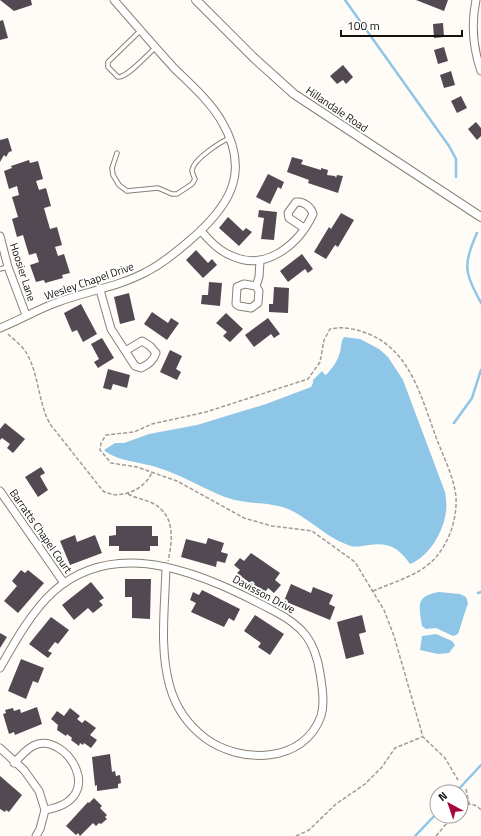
<svg xmlns="http://www.w3.org/2000/svg" width="481" height="836" font-family="'Titillium Web',sans-serif">
  <style>
    .water { fill: #8ec6e7 }
    .lines { fill: none; stroke-linecap: round; stroke-linejoin: round }
    .stream { stroke: #8ec6e7; stroke-width: 2.5 }
    .building { fill: #524952 }
    .service-casing { stroke: #898076; stroke-width: 5.5 }
    .minor-casing { stroke: #898076; stroke-width: 9 }
    .tertiary-casing { stroke: #898076; stroke-width: 10 }
    .path { stroke: #9f9b96; stroke-width: 1.5; stroke-dasharray: 4 2; stroke-linecap: butt }
    .service { stroke: #fff; stroke-width: 3.5 }
    .minor { stroke: #fff; stroke-width: 7 }
    .tertiary { stroke: #fff; stroke-width: 8 }
    .labels { text-anchor: middle; dominant-baseline: central; stroke-width: 4; stroke-linejoin: round; paint-order: stroke }
    .street-label { font-size: 11px; fill: #15110d; stroke: #fff }
  </style>
  <rect width="100%" height="100%" fill="#fffbf6"/>
  <path class="water" d="M344 337 360 339 379 349 388 357 403 380 445 492C446 498 447 505 446 511 444 531 429 557 410 564 399 548 389 542 369 545 361 546 355 548 348 545 327 538 309 518 288 509 268 501 246 505 225 497 202 488 180 474 156 467 140 462 116 461 104 450L115 443H124L149 434 197 425 266 404 311 387 313 383V380L322 371 325 375 327 374C332 368 337 362 339 355 342 349 340 342 344 337Z
    M439 592 460 594 466 597 468 603 458 634 453 636 436 628 426 629 422 626C419 606 415 596 439 592Z
    M436 634 452 641 455 645 449 653 438 654 420 650 422 636Z"/>
  <g class="lines">
    <path class="stream" d="M345 0 449 146 456 159V177
      M477 233C462 266 465 272 481 303
      M454 423 472 398 481 370
      M478 593 481 592
      M456 792 481 765
      M415 836 437 813"/>
  </g>
  <path class="building" d="M0 0H31L32 5 14 11Z
    M416 0H448L444 11Z
    M3 20 8 38 0 40V21Z
    M443 23 444 37 434 38 433 24Z
    M444 47 448 61 438 64 434 50Z
    M343 65 353 77 346 84 343 80 337 84 330 76Z
    M451 71 455 85 444 88 440 75Z
    M461 96 467 108 457 113 451 101Z
    M476 122 481 128V136L477 140 468 129Z
    M8 138 12 151 9 152 6 157 4 155 0 162V140Z
    M292 157 303 160 301 164 321 170V168L328 170 327 175 335 176 336 178 337 175 343 176 338 193 308 183 309 180 287 172Z
    M29 160 30 163 38 161 43 179 36 181 39 190 46 188 51 206 44 208 50 229 57 227 62 245 55 247 58 256 64 254 70 273 62 275 63 278 45 283 44 280 36 282 30 265 39 262 36 253 29 255 23 235 17 237 12 219 18 217 12 197 19 195 17 186 9 189 4 171 12 168 11 166Z
    M268 174 284 182 281 189 278 187 270 204 256 197Z
    M259 210 277 212 274 240 261 239 264 218 258 217Z
    M341 213 354 220 338 247 335 245 326 259 314 252 329 227 331 229Z
    M228 217 243 231 246 228 252 232 239 246 219 228Z
    M196 250 208 263 212 259 217 265 203 278 186 260Z
    M302 254 313 269 308 273 305 269 288 282 280 271Z
    M209 282 222 283 220 306 201 304 202 295H208Z
    M274 287 289 288 288 313 269 312V304H273Z
    M129 293 135 320 120 324 114 297Z
    M81 304 97 334 83 342 77 330 72 332 64 313Z
    M152 312 168 323 171 318 179 323 167 340 144 324Z
    M226 313 243 329 230 342 223 336 227 332 216 323Z
    M268 318 280 334 274 338 271 334 254 347 245 335Z
    M102 338 114 358 98 368 94 362 99 359 91 344Z
    M170 350 182 356 176 369 181 372 177 380 160 372Z
    M108 369 130 375 127 388 113 384 111 390 103 388Z
    M5 423 25 439 13 453 7 448 10 444 2 438 0 440V429Z
    M41 467 45 473 40 476 48 490 38 497 25 477Z
    M116 526H152V536H158V546H150V551H119V546H109V536L116 535Z
    M75 535 77 542 95 535 102 553 70 565 60 541Z
    M208 538 224 543 221 552 228 554 225 563 217 561 216 567 181 557 186 539 206 544Z
    M251 553 280 573 275 580 281 585 274 593 268 588 264 594 237 573 240 570 234 565 240 558 244 561Z
    M21 570 25 573 28 570 44 583 18 613 4 601 17 586 12 581Z
    M125 579H151L150 619 132 618V597H125Z
    M91 582 104 598 99 601 103 605 93 613 88 608 74 620 62 605Z
    M291 584 311 593 313 587 333 595 329 604 335 607 330 620 284 601Z
    M202 590 240 609 234 621 229 618 224 627 191 612 196 603 190 600 193 592 199 595Z
    M255 615 284 634 270 655 258 647 261 643 244 631Z
    M362 615 366 632 359 634 364 654 346 659 337 622Z
    M51 617 69 630 58 644 55 642 48 651 52 653 48 658 29 644Z
    M0 633 7 637 0 648Z
    M21 659 44 668 38 683 33 681 26 699 8 691Z
    M37 707 42 724 15 735 14 732 9 734 3 714 6 713 5 710 13 708 14 711 20 709 21 713Z
    M70 708 80 716 77 719 82 723 85 720 96 728 90 735 97 740 91 748 84 743 83 745 80 743 79 746 71 740 72 738 67 734 66 736 57 730 58 725 51 719 57 711 64 716Z
    M110 754 112 772 115 771 116 776 120 775 121 783 118 784V788L97 791V785L95 786 92 757Z
    M0 776 22 795 9 812 6 810 5 812 0 809Z
    M94 798 102 806 100 808 107 815 105 817 107 819 101 824 99 823 96 826 93 823 80 836 78 833 76 835 66 826 88 802 89 803Z"/>
  <g class="lines">
    <g class="service-casing">
      <path id="service" d="M141 30 108 62V67L118 77C127 78 148 54 156 47
        M117 153 112 168 113 175 119 185 127 191 158 188 172 194H177L192 184 195 179C194 177 192 173 192 170 194 159 220 142 230 138
        M0 269 8 267"/>
    </g>
    <g class="minor-casing">
      <path id="minor" d="M476 0C471 24 473 48 481 71
        M201 231C210 241 219 251 232 256 266 272 299 244 313 214 311 207 304 201 296 202L288 213 289 218 304 228
        M0 236 8 267 26 315
        M244 284 256 286 259 291 258 303 251 308 239 306 236 304 237 287Z
        M256 286 259 277 260 261
        M100 290 111 329 135 366 141 368C149 364 153 361 156 353L150 346 142 341 127 350
        M0 328C20 320 38 309 58 302 87 291 118 287 146 272 162 264 175 253 188 242 228 208 252 174 222 122 210 101 191 85 174 68 154 46 134 23 114 0
        M0 491 64 583
        M0 668C14 643 32 611 53 592 119 533 209 577 274 611 303 626 315 641 320 673 322 686 325 703 321 716 304 764 240 764 205 738 188 725 176 708 170 687 159 649 165 607 166 567
        M0 748 24 770 39 791 45 810 40 829 36 836
        M14 763C20 757 27 748 35 745 66 732 110 800 45 810"/>
    </g>
    <g class="tertiary-casing">
      <path id="tertiary" d="M196 0 254 58 294 94 481 217"/>
    </g>
    <path class="path" d="M8 334C14 340 23 346 27 354 39 375 38 402 50 424L103 491C120 501 146 489 152 472
      M128 494C135 498 144 499 152 503 175 514 173 539 168 561
      M373 591C396 581 425 574 440 552 451 537 457 516 456 497 454 477 443 456 436 437 421 397 411 352 369 334 356 329 344 326 330 329L324 340 320 362 308 379 206 412 152 424 134 432 106 435 101 443 100 450 111 463 137 467 177 481 244 518 272 526 312 531 355 562 384 610 394 636 423 737 445 758 458 780
      M466 789 469 804
      M461 807C468 803 475 803 481 810
      M296 836 309 830 336 804 365 784 382 767 395 748 422 737
      M436 836 453 816"/>
    <use href="#service" class="service"/>
    <use href="#minor" class="minor"/>
    <use href="#tertiary" class="tertiary"/>
  </g>
  <g class="labels">
    <g class="street-label">
      <text transform="translate(337 109) rotate(34)">Hillandale Road</text>
      <text transform="translate(23 272) rotate(72)">Hoosier Lane</text>
      <text transform="translate(89 281) rotate(-19)">Wesley Chapel Drive</text>
      <text transform="translate(41 531) rotate(55)">Barratts Chapel Court</text>
      <text transform="translate(264 594) rotate(28)">Davisson Drive</text>
    </g>
  </g>
  <g transform="translate(449 804) rotate(320)"><circle r="19" fill="#ffffff" stroke="#a1a09e"/>
  <path d="M0-3L7 15L0 10L-7 15Z" fill="#a4083b"/>
  <text y="-6" font-size="11" font-weight="bold" text-anchor="middle" fill="#15110d">N</text>
  </g>
  <path d="M341 30v6h121v-6" fill="none" stroke="#15110d" stroke-width="2"/>
  <text x="347" y="30" font-size="12" fill="#15110d" stroke="#ffffff" stroke-width="3" paint-order="stroke">100 m</text>
</svg>
